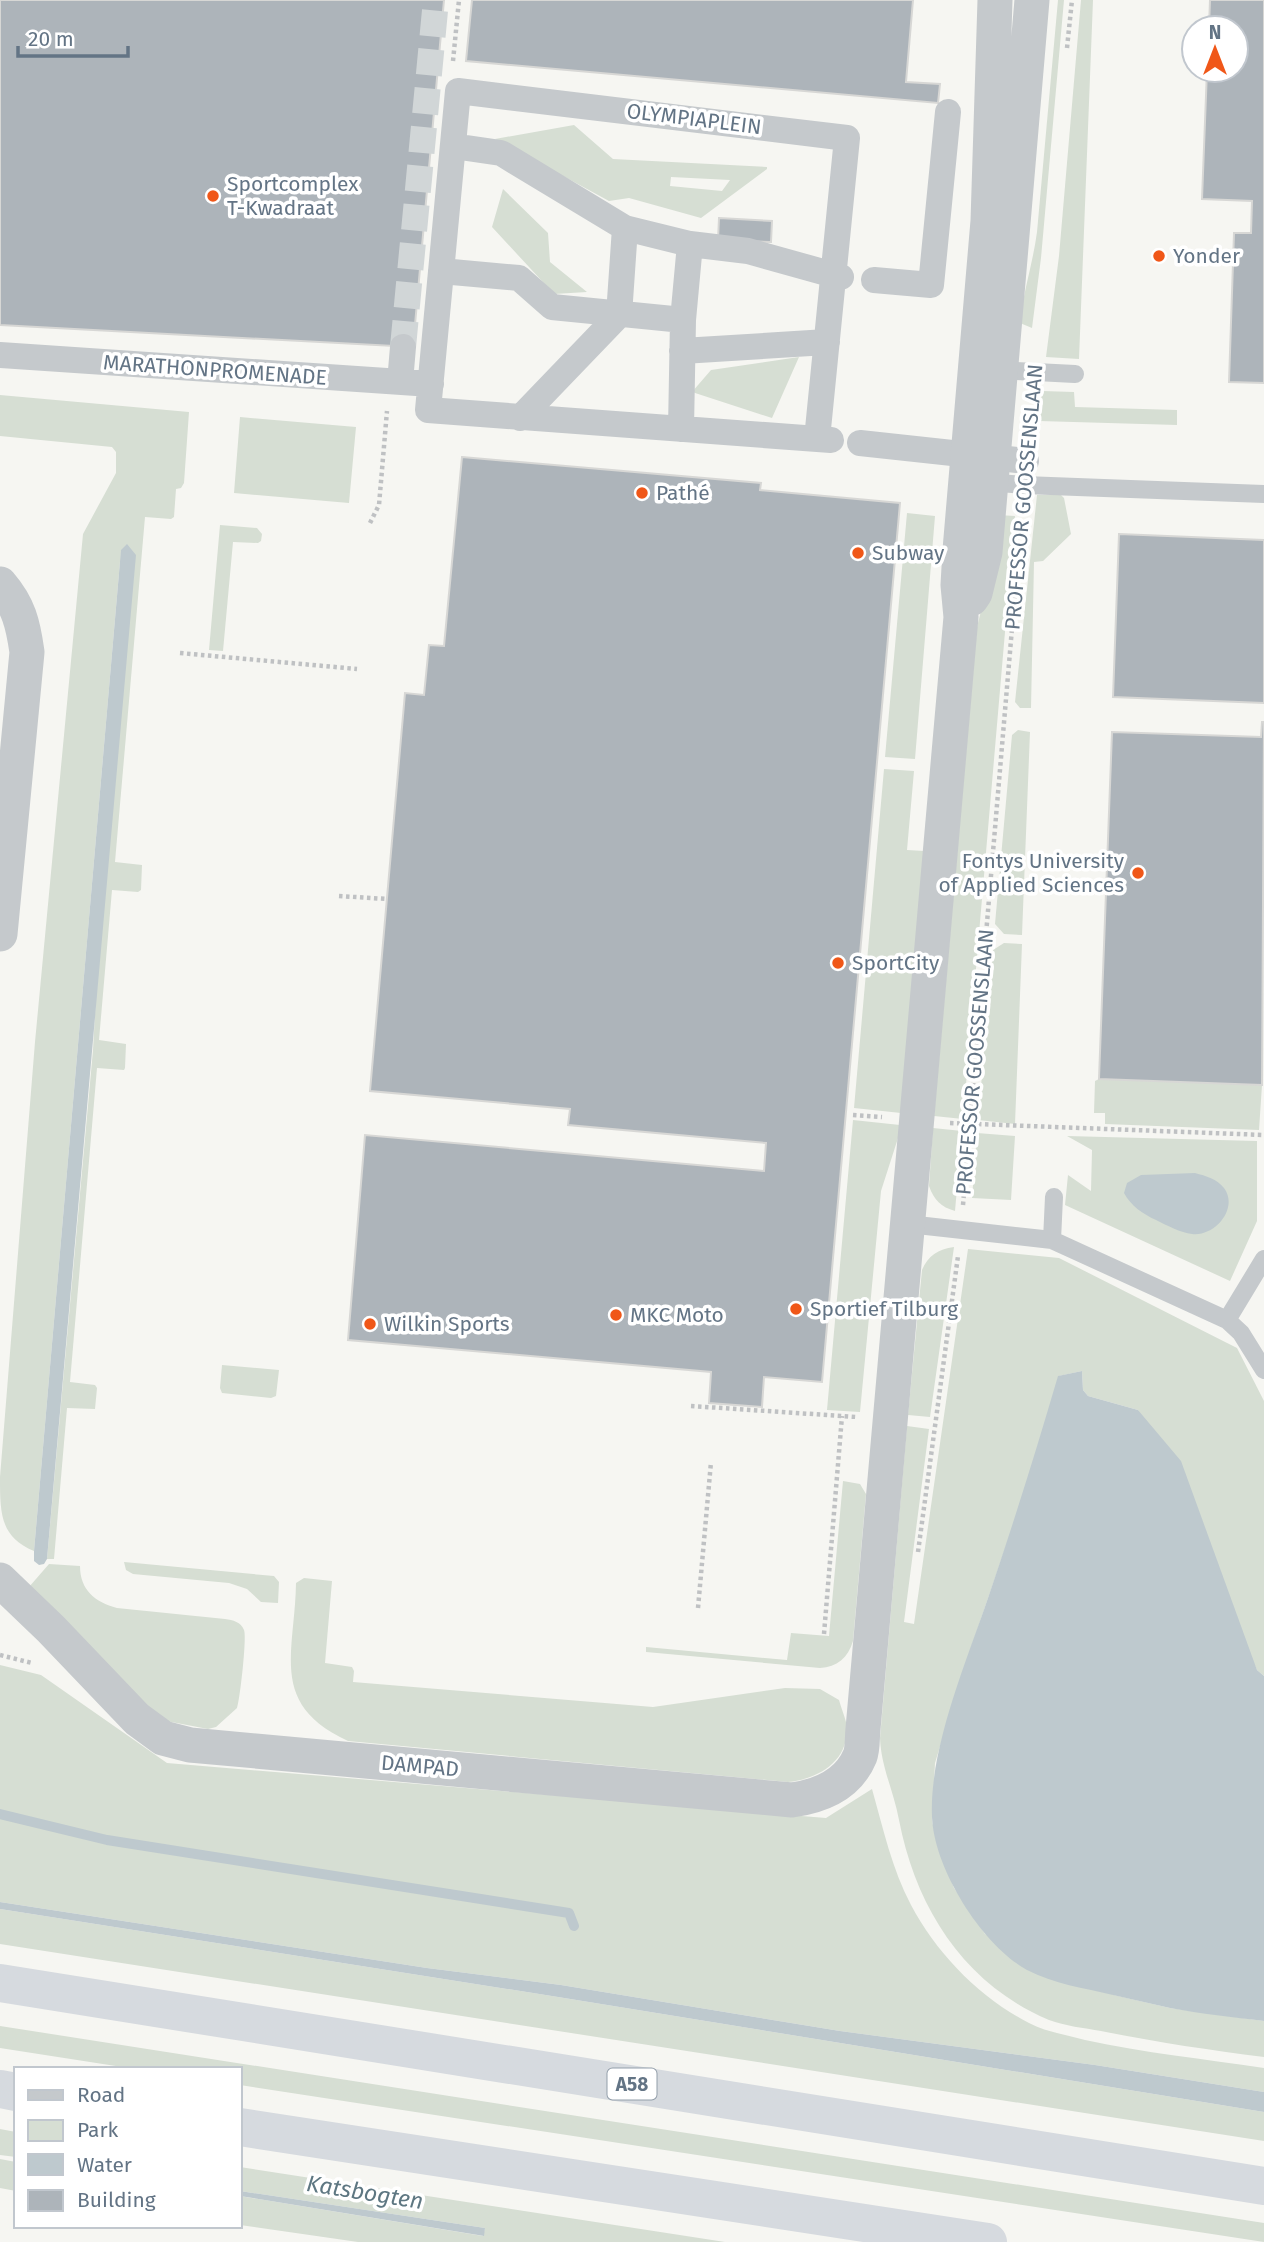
<svg xmlns="http://www.w3.org/2000/svg" width="1264" height="2242" font-family="'Fira Sans',sans-serif">
  <style>
    .green { fill: #d6ded3; fill-rule: evenodd }
    .water { fill: #bec9ce }
    .lines { fill: none; stroke-linecap: round; stroke-linejoin: round }
    .stream { stroke: #bec9ce; stroke-width: 10 }
    .building { fill: #adb4ba; stroke: #d7d7d5; stroke-width: 2 }
    .pedestrian-tunnel { stroke: #d1d6d7; stroke-width: 26; stroke-dasharray: 26 13; stroke-linecap: butt }
    .path { stroke: #bfc1c3; stroke-width: 4.5; stroke-dasharray: 3.5 3.5; stroke-linecap: butt }
    .service { stroke: #c5c9cc; stroke-width: 18 }
    .pedestrian { stroke: #c5c9cc; stroke-width: 26 }
    .minor { stroke: #c5c9cc; stroke-width: 35 }
    .motorway { stroke: #d6dadf; stroke-width: 38 }
    .poi-dot { fill: #f05718; stroke: #fff; stroke-width: 2.5 }
    .labels { text-anchor: middle; dominant-baseline: central; stroke-width: 7; stroke-linejoin: round; paint-order: stroke }
    .shield { fill: #fff; stroke: #929eaa; stroke-width: 2 }
    .shield-label { font-size: 19px; font-weight: bold; fill: #637485 }
    .street-label { font-size: 21px; fill: #637485; stroke: #fff }
    .poi-label { font-size: 21px; fill: #637485; stroke: #fff; text-anchor: start }
    .water-label { font-size: 23px; font-style: italic; fill: #5e7782; stroke: #fff }
  </style>
  <rect width="100%" height="100%" fill="#f6f6f2"/>
  <path class="green" d="M1058 0H1064L1041 258 1032 328 1020 323C1023 292 1033 263 1037 232Z
    M1081 0H1093L1079 359 1046 357 1059 256Z
    M574 125 613 159 767 167V169L701 218 629 198 609 201 495 139ZM671 177 730 180 722 191 670 186Z
    M503 189 548 233 550 262 587 292 554 294 492 227Z
    M799 357 772 418 692 392 711 370Z
    M1042 391 1074 392 1075 407 1177 410V425L1039 421Z
    M0 395 189 412 184 483 181 488 176 489 174 517 171 519 145 517 115 862 142 865 141 890 138 892 112 890 99 1040 126 1044 125 1068 124 1070 97 1068 70 1382 95 1385 97 1388 95 1409 67 1408 54 1559H47L93 1050 121 550 34 1551C0 1537 0 1513 0 1477L35 1042 83 534 116 473V452L112 447 0 436Z
    M240 417 356 427 349 503 234 493Z
    M1037 495H1061L1064 498 1071 534 1043 561 1034 562 1031 708H1020L1015 702Z
    M907 513 935 516 915 759 885 757Z
    M998 515 1015 516 963 1119 934 1116 977 627 988 583Z
    M220 525 257 528 262 534 261 541 258 543 233 542 223 651 209 650Z
    M1018 730 1030 732 1022 935 1004 934 995 924 1012 735Z
    M884 769 914 771 907 850 924 851 901 1113 854 1108Z
    M1004 943 1022 944 1015 1124 978 1120 993 950Z
    M1099 1079 1262 1085 1259 1130 1105 1124V1113H1094L1095 1081Z
    M853 1120 900 1125 899 1135 881 1191 860 1412 827 1410Z
    M933 1128 962 1131 955 1211C941 1207 934 1200 929 1186Z
    M977 1133 1015 1136 1011 1200 972 1198Z
    M1067 1136 1257 1141V1221L1230 1281 1065 1205 1068 1175 1091 1191 1092 1150Z
    M954 1247 930 1417 908 1415 922 1270C928 1256 938 1249 954 1247Z
    M968 1249 1059 1258 1237 1348 1264 1401V1676L1257 1670 1138 1410 1088 1396 1083 1390 1082 1371 1059 1376 1018 1511 961 1677 935 1763 932 1821 937 1843 954 1888 985 1934 1114 1995 1170 2008 1264 2021V2057C1209 2050 1155 2042 1101 2031 1084 2028 1065 2026 1049 2020 964 1984 916 1908 899 1820 894 1792 881 1767 880 1738L907 1426 929 1429 904 1622 914 1624Z
    M222 1365 279 1370 276 1396 271 1398 222 1393 220 1388Z
    M843 1481 860 1484 866 1494 853 1641C848 1658 837 1667 820 1668L646 1652V1647L787 1660 791 1633 829 1636Z
    M124 1562 274 1576 279 1582 278 1603 261 1602 247 1589 229 1583 133 1574 126 1570Z
    M49 1564 80 1566C80 1590 95 1602 117 1608L225 1619C233 1620 241 1622 244 1630 247 1637 240 1699 237 1708L216 1727 208 1729 161 1720 29 1587Z
    M304 1578 332 1581 325 1663 352 1667 354 1671 353 1682 653 1707 785 1688 820 1689 839 1700C841 1707 844 1715 846 1722 852 1759 820 1779 788 1782L348 1741C268 1704 295 1653 296 1583Z
    M0 1665 41 1675 167 1763 826 1818 872 1789C883 1828 892 1869 911 1905 937 1954 980 1998 1029 2023 1046 2032 1067 2035 1085 2040 1144 2053 1205 2059 1264 2068V2092L1095 2065 840 2031 561 1985 427 1968 0 1902Z
    M0 1909 558 1997 1264 2112V2141L0 1944Z
    M0 2026 1264 2223V2242L240 2085V2069H135L0 2048Z
    M0 2129 16 2132V2157L0 2155Z
    M0 2159 16 2162V2191L0 2188Z
    M240 2167 725 2242H358L240 2225V2196L483 2236 485 2228 240 2191Z"/>
  <path class="water" d="M127 544 136 555 47 1559 44 1564 39 1565 34 1561V1551L121 550Z
    M1195 1173C1206 1176 1217 1179 1224 1188 1239 1208 1215 1237 1192 1234 1181 1233 1166 1225 1156 1220 1143 1214 1131 1206 1124 1193L1127 1183 1141 1175Z
    M1082 1371 1083 1390 1088 1396 1138 1410 1181 1461 1257 1670 1264 1676V2021C1233 2017 1201 2014 1170 2008 1151 2004 1132 1999 1113 1995 1084 1988 1054 1984 1027 1970 982 1945 934 1869 932 1817 929 1749 966 1663 988 1598 1013 1525 1036 1451 1058 1376Z
    M0 1902 427 1968 561 1985 840 2031 1095 2065 1264 2092V2112L558 1997 0 1909Z
    M240 2191 485 2228 484 2236 240 2196Z"/>
  <g class="lines">
    <path class="stream" d="M0 1814 107 1840 569 1913 574 1926"/>
  </g>
  <path class="building" d="M0 0H444L413 347 0 325Z
    M472 0H913L906 82 940 84 938 103 466 61Z
    M1210 0H1264V383L1229 382 1234 233H1251L1252 201 1202 199 1207 70H1236V28H1209Z
    M719 218 772 221 771 242 718 240Z
    M462 457 761 483 760 490 900 503 822 1382 764 1377 762 1407 709 1403 711 1372 348 1340 365 1135 764 1171 766 1143 568 1125 570 1109 370 1091 405 693 424 695 429 645 444 646Z
    M1119 534 1264 540V703L1113 697Z
    M1262 722H1264L1262 1085 1099 1079 1112 732 1261 737Z"/>
  <g class="lines">
    <path class="pedestrian-tunnel" d="M403 347 436 0"/>
    <path class="path" d="M1067 48 1072 0
      M453 61 459 0
      M370 523 379 505 387 411
      M180 653 357 669
      M339 896 387 899
      M853 1115 882 1117
      M950 1123 1264 1135
      M963 1205 1015 593
      M691 1406 857 1417
      M918 1552 958 1256
      M698 1608 711 1462
      M824 1634 842 1416
      M0 1655 32 1663"/>
    <path class="service" d="M996 370 1075 374
      M987 482 1024 485 1264 494
      M908 1224 1052 1240 1227 1320 1241 1333 1264 1370
      M1052 1240 1054 1197
      M1227 1320 1264 1259"/>
    <path class="pedestrian" d="M453 146 501 153 625 228 690 244 748 251 841 277
      M441 271 519 278 552 307 683 320
      M874 280 931 285 948 112
      M682 351 827 342
      M0 355 431 384
      M400 382 403 347
      M520 418 619 315 625 228
      M681 429 683 320 690 244
      M817 439 847 138 458 91 428 410 831 440
      M860 443 1026 461"/>
    <path class="minor" d="M0 584C19 606 23 624 27 652L0 934
      M971 599 975 593 985 552 1032 0
      M0 1580 51 1629 137 1719 163 1738 190 1745 792 1800C821 1796 848 1785 860 1756 863 1748 862 1737 863 1729L961 617 958 585 960 550 988 221 995 0"/>
    <path class="motorway" d="M0 1983 1264 2186
      M0 2089 16 2092
      M240 2127 988 2242"/>
  </g>
  <g class="poi-dot">
    <circle cx="213" cy="196" r="7"/>
    <circle cx="1159" cy="256" r="7"/>
    <circle cx="642" cy="493" r="7"/>
    <circle cx="858" cy="553" r="7"/>
    <circle cx="1138" cy="873" r="7"/>
    <circle cx="838" cy="963" r="7"/>
    <circle cx="796" cy="1309" r="7"/>
    <circle cx="616" cy="1315" r="7"/>
    <circle cx="370" cy="1324" r="7"/>
  </g>
  <g class="labels">
    <rect class="shield" x="607.5" y="2068.5" width="49" height="31" rx="5"/>
    <g class="shield-label">
      <text x="632" y="2084">A58</text>
    </g>
    <g class="street-label">
      <text transform="translate(694 119) rotate(7)">OLYMPIAPLEIN</text>
      <text transform="translate(215 370) rotate(4)">MARATHONPROMENADE</text>
      <text transform="translate(1024 497) rotate(-85)">PROFESSOR GOOSSENSLAAN</text>
      <text transform="translate(975 1062) rotate(-85)">PROFESSOR GOOSSENSLAAN</text>
      <text transform="translate(420 1766) rotate(5)">DAMPAD</text>
    </g>
    <g class="poi-label">
      <text x="227" y="184">Sportcomplex<tspan x="227" dy="24">T-Kwadraat</tspan></text>
      <text x="1173" y="256">Yonder</text>
      <text x="656" y="493">Pathé</text>
      <text x="872" y="553">Subway</text>
      <text x="1124" y="861" text-anchor="end">Fontys University<tspan x="1124" dy="24">of Applied Sciences</tspan></text>
      <text x="852" y="963">SportCity</text>
      <text x="810" y="1309">Sportief Tilburg</text>
      <text x="630" y="1315">MKC Moto</text>
      <text x="384" y="1324">Wilkin Sports</text>
    </g>
    <g class="water-label">
      <text transform="translate(365 2192) rotate(9)">Katsbogten</text>
    </g>
  </g>
  <rect x="14" y="2067" width="228" height="161" fill="#ffffff" stroke="#c1c7ce" stroke-width="2"/>
  <rect x="28" y="2090" width="35" height="10" fill="#c5c9cc" stroke="#c1c7ce" stroke-width="2"/>
  <text x="77" y="2102" font-size="21" fill="#637485">Road</text>
  <rect x="28" y="2120" width="35" height="21" fill="#d6ded3" stroke="#c1c7ce" stroke-width="2"/>
  <text x="77" y="2137" font-size="21" fill="#637485">Park</text>
  <rect x="28" y="2154" width="35" height="21" fill="#bec9ce" stroke="#c1c7ce" stroke-width="2"/>
  <text x="77" y="2172" font-size="21" fill="#637485">Water</text>
  <rect x="28" y="2190" width="35" height="21" fill="#adb4ba" stroke="#c1c7ce" stroke-width="2"/>
  <text x="77" y="2207" font-size="21" fill="#637485">Building</text>
  <g transform="translate(1215 49)"><circle r="33" fill="#ffffff" stroke="#c1c7ce" stroke-width="2"/>
  <path d="M0-5L12 26L0 18L-12 26Z" fill="#f05718"/>
  <text y="-10" font-size="19" font-weight="bold" text-anchor="middle" fill="#637485">N</text>
  </g>
  <path d="M18 46v10h110v-10" fill="none" stroke="#637485" stroke-width="3.5"/>
  <text x="28" y="46" font-size="21" fill="#637485" stroke="#ffffff" stroke-width="5" paint-order="stroke">20 m</text>
</svg>
